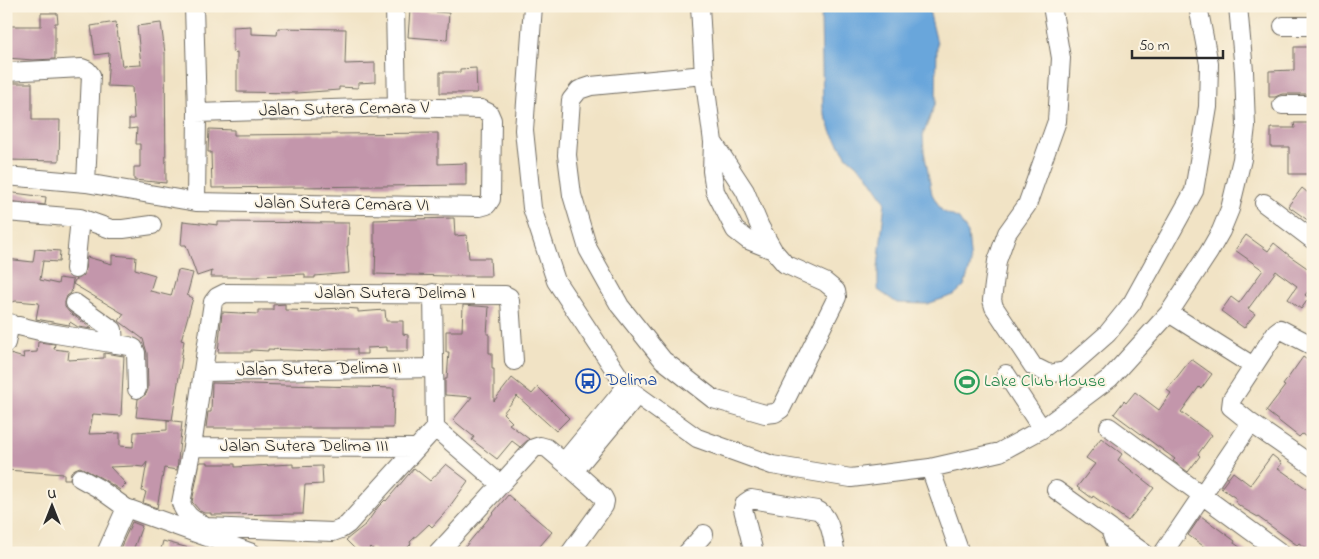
<svg xmlns="http://www.w3.org/2000/svg" width="1319" height="559" font-family="'Indie Flower',sans-serif">
  <style>
    .water { fill: #69a6db; stroke: #4a6883 }
    .building { fill: #c396ab }
    .lines { fill: none; stroke-linecap: round; stroke-linejoin: round }
    .minor-casing { stroke: #706b61; stroke-width: 20 }
    .minor { stroke: #fff; stroke-width: 18 }
    .labels { text-anchor: middle; dominant-baseline: central; stroke-width: 4; stroke-linejoin: round; paint-order: stroke }
    .street-label { font-size: 18px; fill: #2b2b2b; stroke: #fcf5e5 }
    .transit-label { font-size: 18px; fill: #164399; stroke: #fcf5e5; text-anchor: start }
    .leisure-label { font-size: 18px; fill: #27864d; stroke: #fcf5e5; text-anchor: start }
  </style>
  <rect width="100%" height="100%" fill="#fcf5e5"/>
  <filter id="ink" filterUnits="userSpaceOnUse"><feTurbulence type="fractalNoise" baseFrequency=".02" numOctaves="2"/><feDisplacementMap in="SourceGraphic" scale="10" xChannelSelector="R" yChannelSelector="G"/><feConvolveMatrix kernelMatrix="1 2 1 2 8 2 1 2 1" color-interpolation-filters="sRGB"/></filter>
  <filter id="wash" filterUnits="userSpaceOnUse"><feTurbulence type="fractalNoise" baseFrequency=".0096" numOctaves="4" result="noise"/><feDisplacementMap in="SourceGraphic" scale="20" xChannelSelector="R" yChannelSelector="G"/><feGaussianBlur stdDeviation="1.12" result="paint"/><feColorMatrix in="noise" values="0 0 0 0 0 0 0 0 0 0 0 0 0 0 0 0 0 1.4 0 .05"/><feComposite in="paint" operator="in"/></filter>
  <g filter="url(#wash)">
    <rect width="100%" height="100%" fill="#f1e3c5"/>
    <path class="water" d="M824 6H928L937 43 936 102 923 135 924 151 932 194 942 211 959 219 968 233 971 265 964 286 954 295 927 304 897 303 878 290V268L885 201 866 173 847 157 832 133 823 109 821 18Z"/>
    <g id="blocks">
      <path class="building" d="M410 10 449 13 447 40 408 37Z
        M41 13H57L58 23H55V59L33 60 6 58V26H41Z
        M116 22 122 66 141 65 137 26 161 23 165 53 166 183 134 180V167H140V144H136L137 128 129 129V119H134L132 87 107 86 109 53 95 55 91 26Z
        M251 26V34L277 35 278 28 346 29 345 64 375 63V82L358 83V88L339 87V90L297 93 237 92V52L233 53V27Z
        M1294 47H1313V94H1282L1275 97H1269V71L1294 70Z
        M476 68 477 93H440V72H460V69Z
        M6 83H32V120H60L59 161 6 160Z
        M1294 123H1313V174H1289V147H1271V128H1295Z
        M209 129 234 130V135L438 133V164L466 163V185L212 188 211 152H208Z
        M1302 188 1313 197V224L1288 206Z
        M6 192 46 197 45 205 6 201Z
        M454 218 455 236 467 235 469 258H490L491 276H447L375 274 376 243H374V220Z
        M183 221 218 225V222L349 223 348 246H347L349 273 315 276V278H305V274L259 276V277H211L212 271 197 276 186 245H181Z
        M1246 235 1268 251 1274 243 1290 256 1313 272V285L1305 295 1309 298 1301 309 1288 299 1297 286 1276 271 1248 309 1255 314 1244 328 1221 311 1231 297 1239 303 1263 270 1235 250Z
        M35 249 60 251 59 262 43 261 40 280 58 284 59 278 73 280 71 293 67 296 65 302V307L69 312 92 329 78 327 70 322 69 325 36 319 39 303 16 301 6 303V259L33 262Z
        M112 255 136 257 135 269 155 275 150 291 171 296 178 270 193 273 187 295 193 298 181 340 184 341 181 358H182L172 420 136 417 138 399 146 394 148 389 147 353 143 339 119 321 124 314 73 284 75 280 80 278 84 275 87 257 112 264Z
        M285 304V310L320 311V309L344 308 358 309V312L385 310 386 321H403V334L408 335V351H387V347L367 348V354H357V349H339L317 351 268 349V351L251 350V352H218L222 312 258 314V310H273V305Z
        M463 305 489 307 487 334H489V353H492V369H494V401L512 378 532 394 538 387 569 418 556 431 517 396 503 413 512 422 509 424 529 439 520 447 512 441 497 459 472 440 474 437 453 420 472 397 445 395V379H447L449 352H446V331H462Z
        M38 342 55 344 54 349 69 351 68 360 104 358V353L124 356 121 416 93 414 89 434 120 433V446L133 447 134 432 167 430V420L182 422 177 470 164 468 157 508 143 503 146 492 142 491 147 462 143 467 134 466 110 467 126 484 120 490 103 479 80 467 75 469 71 472 70 479H64V474L6 470V369L10 354 24 358 23 353 37 352Z
        M1303 357 1313 364V442L1302 434 1299 437 1266 411 1285 386 1283 385Z
        M1191 359 1212 374 1201 389 1199 387 1181 412 1212 435 1198 454 1200 456 1188 472 1173 461 1175 459 1114 414 1124 401 1126 403 1135 392 1159 410 1171 393 1167 390Z
        M212 383 394 388 393 428H206L208 412H211Z
        M1101 438 1122 454 1118 460 1154 488 1128 521 1093 496 1092 498 1077 487 1095 464 1086 458Z
        M1272 455 1282 463 1278 468 1313 493V553L1299 543 1297 545 1258 517 1244 509 1235 502 1237 499 1221 488 1233 472 1250 485Z
        M200 462H208V464H235V467L293 464V467L322 466 323 484 305 485 303 514 211 515V513H204L200 511 192 502Z
        M446 464 468 481 450 506H451L432 527 429 524 410 542 411 544 402 553H377L371 547 365 553H359L346 540 366 524 378 507 385 500 386 501 414 468 430 481Z
        M508 495 552 532 534 553H460Z
        M1201 516 1235 541 1234 543 1248 553H1203L1206 548 1188 535Z
        M132 522 142 526 132 553H118Z
        M163 541 196 550 195 553H160Z"/>
    </g>
  </g>
  <g filter="url(#ink)">
    <use href="#blocks" fill-opacity="0" stroke="#706b61" stroke-width="1"/>
    <g class="lines">
      <g class="minor-casing">
        <path id="minor" d="M194 6 197 113 196 202
          M395 6 397 107
          M533 6 524 130 532 208 556 281 626 387 697 438 772 465 851 478 930 468 1000 452 1042 429 1110 378 1169 313 1209 252 1221 231 1230 209 1242 159 1246 126 1244 71 1238 6
          M700 6 704 75 713 142 712 171 715 191 735 230 748 240 773 250 785 264 825 282 836 291 837 297 781 409 775 413 765 414 713 399 663 360 620 306 588 249 572 195 567 155 571 100 579 90 591 86 704 75
          M1052 6 1061 58 1057 121 1027 205 1007 233 997 261 992 300 994 307 1033 366 1049 374 1065 371 1107 334 1132 303 1194 191 1208 107 1209 64 1198 6
          M1283 26H1313
          M6 72 82 68 87 70 91 75 86 183
          M1282 105H1313
          M713 142 745 191 760 227 773 250
          M6 176 86 183 196 202 480 207 487 205 491 199 492 120 489 113 481 109 397 107 197 113
          M1264 203 1313 240
          M6 212 80 218 111 229H123L152 225
          M75 269 80 218
          M433 293 435 428 500 484
          M75 303 113 330 114 344
          M1169 313 1253 366
          M6 323 44 332 129 346 134 348 136 353 137 389
          M6 343 10 323
          M1313 346 1280 329 1276 332 1232 399 1231 407 1251 423 1313 466
          M204 372 434 368
          M1006 374 1042 429
          M1109 427 1281 553
          M435 428 348 524 341 529 333 532 206 527C194 520 185 516 181 503L192 447 213 302 217 297 225 293 505 295 509 297 510 301 514 361
          M192 447 416 448
          M564 462 626 387
          M930 468 960 553
          M574 471 637 395
          M80 478 98 488 126 508 252 553
          M1056 490 1144 553
          M1110 529 1118 553
          M106 553 126 508
          M438 553 534 448 540 446 547 448 574 471 603 497 605 501 604 506 570 553
          M687 553 704 534
          M754 553 743 509 745 503 751 499 817 510C831 516 832 539 836 553
          M1163 553 1251 423"/>
      </g>
      <use href="#minor" class="minor"/>
    </g>
  </g>
  <defs>
    <g id="bus-ring" transform="scale(1.25)"><circle r="9.5" fill="#fcf5e5" stroke="#1a4fb4" stroke-width="1.5"/><path d="M-5-6H5V4H4V6H2V4H-2V6H-4V4H-5ZM-3.5-4V0h7V-4ZM-3.5 1.2v1.5H-2V1.2ZM2 1.2v1.5H3.5V1.2Z" fill="#1a4fb4"/></g>
    <g id="stadium-ring" transform="scale(1.25)"><circle r="9.5" fill="#fcf5e5" stroke="#2e9e5b" stroke-width="1.5"/><path d="M0-5a6.5 5 0 1 0 0 10a6.5 5 0 1 0 0-10ZM-3.5-1.8h7v3.6h-7Z" fill="#2e9e5b"/></g>
  </defs>
  <g fill-rule="evenodd">
    <use href="#bus-ring" x="588" y="381"/>
    <use href="#stadium-ring" x="967" y="382"/>
  </g>
  <g class="labels">
    <g class="street-label">
      <text transform="translate(344 110) rotate(-1)">Jalan Sutera Cemara V</text>
      <text transform="translate(342 205) rotate(1)">Jalan Sutera Cemara VI</text>
      <text x="395" y="294">Jalan Sutera Delima I</text>
      <text transform="translate(319 370) rotate(-1)">Jalan Sutera Delima II</text>
      <text x="304" y="447">Jalan Sutera Delima III</text>
    </g>
    <g class="transit-label">
      <text x="606" y="381">Delima</text>
    </g>
    <g class="leisure-label">
      <text x="984" y="382">Lake Club House</text>
    </g>
  </g>
  <rect width="1319" height="559" fill="none" stroke="#fcf5e5" stroke-width="25"/>
  <g transform="translate(52 506)" stroke="#fcf5e5" stroke-width="4" paint-order="stroke">
  <path d="M0-4L9 19L0 12L-9 19Z" fill="#2b2b2b"/>
  <text y="-8" font-size="14" font-weight="bold" text-anchor="middle" fill="#2b2b2b">U</text>
  </g>
  <path d="M1132 50v8h91v-8" fill="none" stroke="#2b2b2b" stroke-width="2.5"/>
  <text x="1139" y="50" font-size="15" fill="#2b2b2b" stroke="#fcf5e5" stroke-width="4" paint-order="stroke">50 m</text>
</svg>
